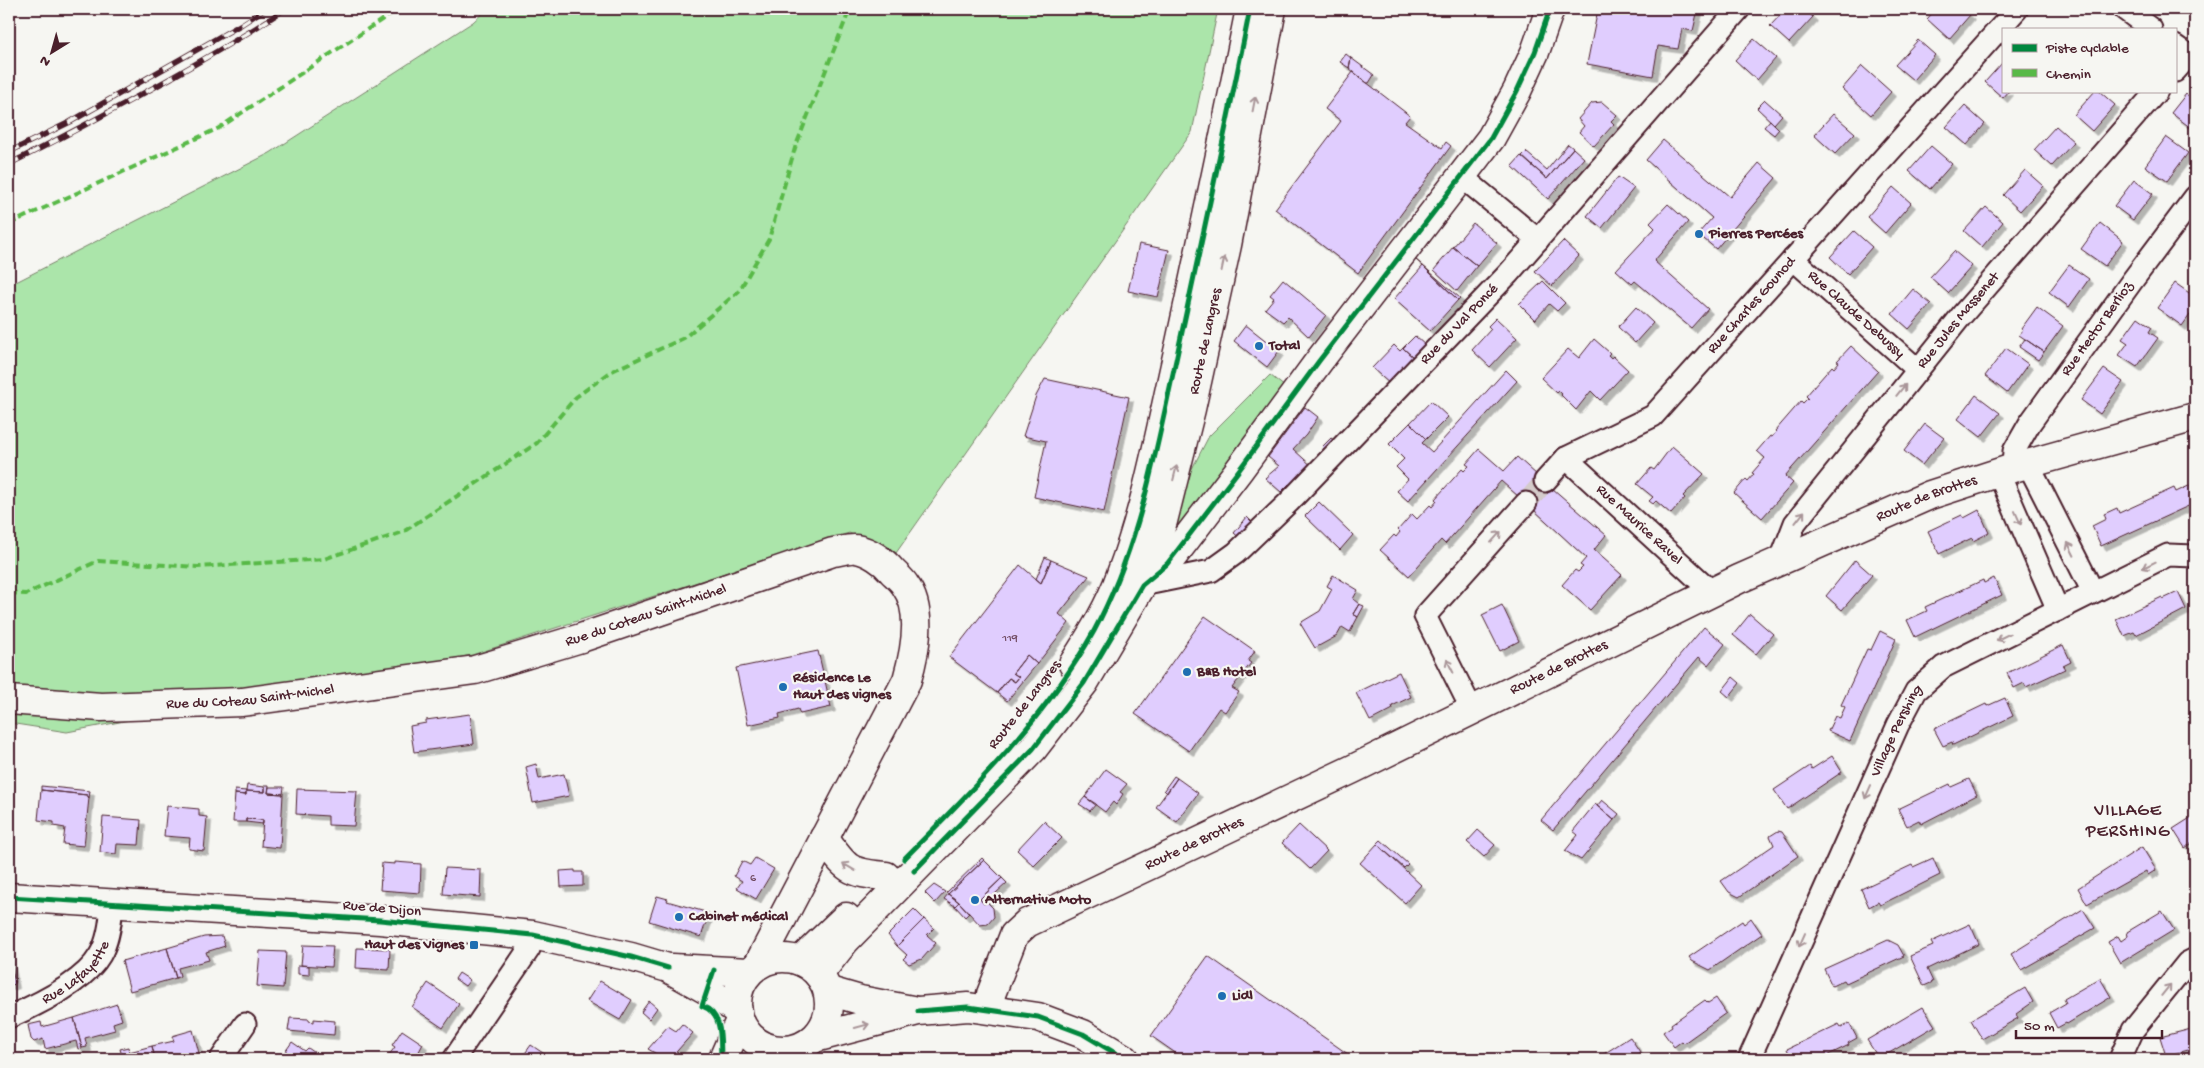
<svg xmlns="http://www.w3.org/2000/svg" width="2204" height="1068" font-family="'Gochi Hand',sans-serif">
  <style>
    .green { fill: #abe5aa; stroke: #7a826a }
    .building { fill: #e0cdfe; stroke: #4a1f2b; filter: url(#shadow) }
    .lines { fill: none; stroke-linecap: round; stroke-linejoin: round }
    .street-tunnel { stroke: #d4cbca; stroke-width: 21; stroke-dasharray: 21 11; stroke-linecap: butt }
    .street-casing { stroke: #4a1f2b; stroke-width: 25 }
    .secondary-casing { stroke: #4a1f2b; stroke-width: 31 }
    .primary-casing { stroke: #4a1f2b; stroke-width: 31 }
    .street { stroke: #f6f6f2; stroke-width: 21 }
    .secondary { stroke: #f6f6f2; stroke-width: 28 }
    .primary { stroke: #f6f6f2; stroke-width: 28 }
    .rail-casing { stroke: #4a1f2b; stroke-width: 5.5 }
    .rail { stroke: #f6f6f2; stroke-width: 4; stroke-dasharray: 11; stroke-linecap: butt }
    .quiet { stroke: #58b947; stroke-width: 4; stroke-dasharray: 8 4; stroke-linecap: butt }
    .cycleway-casing { stroke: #f6f6f2; stroke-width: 8 }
    .cycleway { stroke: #00873e; stroke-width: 5 }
    .oneway { stroke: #a99598 }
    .poi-dot { fill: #1f6fb2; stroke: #f6f6f2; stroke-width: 2 }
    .labels { text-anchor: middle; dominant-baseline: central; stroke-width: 4.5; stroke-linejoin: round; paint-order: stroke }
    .number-label { font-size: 12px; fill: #704a60 }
    .poi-label { font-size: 15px; font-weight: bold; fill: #4a1f2b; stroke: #f6f6f2; text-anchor: start }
    .street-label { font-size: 15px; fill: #4a1f2b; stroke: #f6f6f2 }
    .quarter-label { font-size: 18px; letter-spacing: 1px; fill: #4a1f2b; stroke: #f6f6f2 }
  </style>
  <defs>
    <filter id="shadow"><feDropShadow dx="4.5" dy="4.5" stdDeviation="0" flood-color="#0004"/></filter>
  </defs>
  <rect width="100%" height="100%" fill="#f6f6f2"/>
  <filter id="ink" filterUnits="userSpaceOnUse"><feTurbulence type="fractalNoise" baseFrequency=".02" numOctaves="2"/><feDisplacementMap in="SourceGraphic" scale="10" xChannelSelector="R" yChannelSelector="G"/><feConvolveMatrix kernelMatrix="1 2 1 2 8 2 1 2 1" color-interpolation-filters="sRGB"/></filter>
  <g filter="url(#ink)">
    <path class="green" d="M487 9H1218L1192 132 896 553 849 533 472 655 67 732 9 723V284L18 281 270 153 473 22Z
      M1270 375 1285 387 1171 548 1180 492 1209 436Z"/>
    <path class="building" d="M1598 9H1698L1693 31 1682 29 1678 49 1658 46 1653 76 1587 64Z
      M1786 9H1804L1813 17 1789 43 1770 26Z
      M1936 9H1963L1970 15 1949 39 1927 19Z
      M1754 39 1776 58 1757 80 1735 60Z
      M1918 40 1935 55 1913 80 1895 65Z
      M1346 54 1351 58 1349 68 1340 62Z
      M1351 58 1374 75 1369 83H1367L1349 68Z
      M2003 62V91H2009L2003 98 1985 82Z
      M1862 66 1891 92 1871 115 1842 89Z
      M1353 72 1410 116 1405 122 1442 148 1446 142 1451 146 1358 273 1275 209 1341 121 1325 109Z
      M2095 91H2099L2115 105 2092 131 2074 115Z
      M2186 94 2195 101V131L2171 113Z
      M1765 100 1782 115 1774 124 1757 108Z
      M1602 102 1617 115 1611 121 1614 124 1594 146 1579 132 1584 126 1578 119 1592 103Z
      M1965 106 1985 124 1967 145 1946 127Z
      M1833 114 1855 133 1835 154 1814 135Z
      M1770 120 1779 129 1774 135 1764 127Z
      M2056 126 2074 142 2052 166 2034 150Z
      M2166 137 2188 153 2167 181 2145 166Z
      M1663 140 1730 197 1759 163 1776 178 1716 249 1698 234 1712 218 1646 160Z
      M1568 144 1573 148 1547 179 1522 156 1526 152 1547 170Z
      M1931 146 1952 164 1930 189 1909 171Z
      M1573 148 1584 158 1548 199 1512 166 1521 156 1547 179Z
      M2025 170 2043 186 2020 211 2003 195Z
      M1618 177 1634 188 1602 228 1587 216Z
      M2134 180 2153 194 2133 220 2114 206Z
      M1893 187 1911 203 1885 233 1867 217Z
      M1668 204 1688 222 1654 261 1708 309 1691 328 1635 281 1632 284 1616 270 1655 228 1650 223Z
      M1986 207 2003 222 1982 247 1964 231Z
      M1473 223 1497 243 1477 266 1453 247Z
      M2100 223 2123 241 2105 266 2081 249Z
      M1854 231 1872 247 1848 274 1830 257Z
      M1563 241 1579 256 1552 286 1535 271Z
      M1139 244 1169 250 1158 297 1128 291Z
      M1453 247 1477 266 1457 291 1434 270Z
      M1954 251 1972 266 1948 293 1930 277Z
      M1415 259 1460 298 1458 300 1423 266Z
      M2069 265 2089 279 2069 307 2049 292Z
      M1423 266 1458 300 1430 331 1394 299Z
      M1283 279 1326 315 1309 337 1288 317 1283 322 1265 309 1274 298 1270 295Z
      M1543 281 1565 303 1557 311 1549 304 1535 320 1519 304Z
      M2175 283 2195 297V308L2182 326 2157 308Z
      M1913 289 1931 304 1909 329 1892 314Z
      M1636 307 1653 323 1635 343 1618 327Z
      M2037 307 2063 326 2044 352 2019 335 2023 330 2021 329Z
      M2138 317 2152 327 2149 332 2158 338 2137 367 2119 355 2128 343 2122 339Z
      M1496 318 1517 338 1490 367 1472 350 1491 329 1488 326Z
      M1246 325 1279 351 1267 367 1234 341Z
      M1415 336 1427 347 1415 359 1403 348Z
      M1594 339 1610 353 1608 355 1611 358 1613 356 1628 370 1600 400 1591 391 1576 410 1561 395 1562 394 1559 391 1557 393 1541 378 1568 349 1579 358Z
      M2025 339 2044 352 2038 360 2019 347Z
      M1394 345 1400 351 1403 348 1415 359 1391 385 1372 368Z
      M1851 346 1878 371 1785 476 1793 483 1762 518 1734 493 1746 479 1748 481 1754 474 1752 473 1765 458 1757 451 1770 436 1772 437 1776 432 1775 431 1801 401 1803 403 1808 398 1806 396 1832 366 1834 368 1839 362 1837 361Z
      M2006 348 2028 364 2007 393 1985 376Z
      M2104 369 2123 382 2100 414 2081 400Z
      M1506 370 1517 381 1408 501 1397 491 1408 479 1396 467 1404 459 1389 444 1410 423 1426 439 1422 443 1432 452Z
      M1045 379 1129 397 1104 512 1034 497 1046 441 1023 436 1036 396Z
      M1976 395 2000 413 1981 437 1958 419Z
      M1431 401 1448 417 1426 439 1410 423Z
      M1305 407 1318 417 1306 435 1293 449 1314 468 1294 488 1289 484 1281 492 1265 478 1279 466 1268 457Z
      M1925 424 1944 438 1922 465 1904 451Z
      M1331 438 1334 440 1328 453 1322 447Z
      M1672 446 1704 474 1683 496 1685 498 1671 514 1656 501 1653 504 1649 501 1653 497 1637 484 1651 468 1654 470Z
      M1479 449 1504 471 1517 457 1538 476 1519 497 1501 481 1445 544 1441 540 1409 576 1380 550 1394 535 1396 537 1400 532 1398 530 1412 514 1417 519 1430 505 1432 507 1437 501 1435 499 1462 469 1464 471 1469 466 1466 464Z
      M1538 476 1552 488 1533 509 1519 497Z
      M2195 483V503L2101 546 2092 526 2106 519 2104 514 2117 508 2119 513 2174 488 2176 492Z
      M1552 488 1606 535 1594 550 1622 575 1590 610 1562 585 1575 570 1578 572 1583 567 1580 565 1586 558 1533 509Z
      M1319 502 1353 535 1340 550 1305 516Z
      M1979 510 1989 533 1973 541 1972 538 1939 554 1928 531 1962 515 1964 518Z
      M1247 517 1256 526 1241 539 1234 533Z
      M1045 557 1051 560 1041 583 1036 579Z
      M1051 560 1089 576 1059 614 1069 623 1037 664 1027 655 1013 673 1019 677 1015 682 1009 678 997 693 949 657 1020 565 1041 583Z
      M1855 560 1872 575 1842 610 1826 596Z
      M1333 575 1358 590 1353 599 1359 604 1353 614 1358 617 1350 632 1342 627 1337 636 1315 648 1300 623 1320 611 1332 589 1327 586Z
      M1994 578 2002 595 1915 637 1907 620 1927 611 1925 607 1983 580 1984 583Z
      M2178 592 2186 609 2136 635 2134 632 2124 636 2116 619 2162 597 2163 599Z
      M1359 604 1364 606 1358 617 1353 614Z
      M1502 605 1519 641 1500 651 1482 615Z
      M1750 614 1773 634 1756 654 1733 635Z
      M1205 616 1255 651 1248 661 1251 663 1232 688 1239 692 1225 712 1219 708 1189 751 1135 714Z
      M1704 627 1725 644 1708 665 1699 657 1553 830 1541 820Z
      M1880 631 1896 639 1850 741 1828 731 1835 716 1840 718 1845 707 1841 705 1867 649 1871 650Z
      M2063 645 2071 662 2063 666 2065 669 2026 687 2024 683 2014 688 2007 673Z
      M818 651 831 707 800 714 798 709 779 714 780 718 748 725 736 668Z
      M1027 655 1037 664 1007 701 997 693 1009 678 1015 682 1019 677 1013 673Z
      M1399 672 1411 697 1392 706 1393 709 1370 721 1356 693Z
      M1733 677 1740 683 1729 697 1722 691Z
      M2005 698 2013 716 1953 745 1952 742 1943 746 1934 729 1986 704 1987 706Z
      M470 714 474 744 414 752 410 726 426 723V720Z
      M1832 756 1842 772 1787 809 1774 790 1810 766 1812 769Z
      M536 764 539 779 564 774 569 796 533 803 526 767Z
      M1106 769 1127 784 1120 792 1123 794 1116 805 1113 802 1105 812 1085 797Z
      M1174 776 1177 778 1167 793 1164 790Z
      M1177 778 1198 793 1177 822 1156 807Z
      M1969 779 1977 795 1921 824 1919 820 1907 826 1898 809 1950 784 1951 787Z
      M247 785 265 787V792L246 791Z
      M265 785H269L268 793 283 794 280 848 261 846 263 820 246 819V822H233L235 794 246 795V791L265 792Z
      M41 786 90 791 89 798 87 795 41 790Z
      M269 787H284L283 794 268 793Z
      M297 789 357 791 354 826 328 825V816L296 814Z
      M41 790 87 795 89 798 84 846 63 844 65 828 54 826V822L38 820Z
      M235 790 246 791V795L235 794Z
      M1085 797 1096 804 1090 811 1079 804Z
      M1602 800 1619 814 1614 820 1597 806Z
      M1595 804 1614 820 1581 860 1565 851 1578 835 1573 831Z
      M167 806 199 809V816L207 817 204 851 189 849 190 838 164 836Z
      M2195 815V841L2185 848 2173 829Z
      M103 817 141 820 139 845 117 844 116 854 100 852Z
      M246 819 263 820V824L246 822Z
      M1044 821 1062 838 1034 866 1017 850Z
      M1299 825 1327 851 1310 869 1282 843Z
      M1478 830 1495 845 1484 857 1467 842Z
      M1778 831 1782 832 1798 856 1739 897 1729 892 1721 881 1774 845 1770 836Z
      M1381 840 1408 864 1404 868 1377 844Z
      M1377 844 1421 885 1405 903 1360 863Z
      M2142 847 2156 870 2148 875 2146 871 2087 904 2078 888Z
      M755 858 774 869 756 899 737 888 742 881 734 876 742 861 750 865Z
      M982 858 984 860 948 894 946 893Z
      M1933 858 1940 875 1880 905 1878 902 1869 907 1861 889 1912 865 1913 867Z
      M984 860 1002 878 980 899 984 904 987 902 993 908 994 917 988 924 980 925 959 902 948 894Z
      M395 862 421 864 420 893 380 890 382 863 395 864Z
      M445 868 481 870 480 897 443 894Z
      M575 870V872H583V886L561 887 560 871Z
      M1002 878 1007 883 984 904 980 899Z
      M934 885 945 892 935 903 925 893Z
      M948 894 959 902 955 906 944 899Z
      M657 896 668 899 667 901 709 913 701 937 649 921Z
      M959 902 969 913 965 917 955 906Z
      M914 909 924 919 897 946 888 935Z
      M2083 909 2095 928 2021 970 2011 954Z
      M2162 911 2174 930 2120 963 2108 942 2118 936 2121 941 2128 936 2127 932Z
      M1751 918 1762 934 1710 970 1692 961 1689 957 1742 921 1744 924Z
      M924 919 934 928 927 935 936 943 922 959 909 964 903 959 907 955 897 946Z
      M1970 924 1979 944 1927 969 1933 982 1924 986 1910 956 1933 946 1931 942Z
      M222 936 225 946 206 952 209 960 178 968 180 976 176 978 167 948 204 937Z
      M1888 940 1898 945 1904 956 1846 983 1844 980 1832 986 1824 969Z
      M303 945 333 946 331 967 301 965Z
      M167 948 176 978 130 991 122 961Z
      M357 948 390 949 389 970 356 968Z
      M260 951 286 952 283 988 257 986Z
      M9 954 15 984 9 986Z
      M1208 956 1355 1059H1184L1151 1036Z
      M298 965 309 966V975L298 974Z
      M459 973 470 980 465 986 455 979Z
      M2100 978 2111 997 2067 1024 2066 1023 2057 1028 2049 1013 2066 1003 2064 999Z
      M600 981 632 1000 620 1020 587 1001Z
      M428 983 459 1004 443 1028 412 1007Z
      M2025 988 2033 1002 2016 1014 2018 1018 1982 1039 1971 1020Z
      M1716 998 1726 1013 1684 1043 1682 1041 1674 1047 1663 1032 1672 1026 1671 1024 1705 1000 1708 1003Z
      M649 1001 657 1008 649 1019 641 1012Z
      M117 1004 122 1020 113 1023 115 1030 85 1038 87 1047 82 1048 74 1018Z
      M1923 1007 1935 1026 1879 1059 1867 1040Z
      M74 1018 82 1048 78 1049 76 1041 45 1049 43 1039 34 1042 31 1039 28 1025 41 1022 42 1027Z
      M290 1018 309 1019V1021L314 1022V1019L335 1021 334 1035 288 1031Z
      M1849 1023 1857 1038 1848 1043 1849 1045 1820 1059H1792L1787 1049 1839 1024 1841 1027Z
      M682 1024 693 1033 670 1059H665L648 1049 668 1026 676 1031Z
      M2195 1028V1052L2188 1054 2187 1050 2166 1056 2160 1037Z
      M193 1030 200 1057 192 1059H155L152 1046 174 1041 172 1036Z
      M402 1030 423 1044 415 1059H386L395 1047 392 1045Z
      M1630 1037 1640 1052 1632 1058 1633 1059H1596Z
      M292 1042 305 1051 308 1048 321 1057 320 1059H280Z
      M531 1045 552 1059H511L515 1054 521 1059Z
      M152 1046 155 1059H123L120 1049 128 1047 129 1052Z"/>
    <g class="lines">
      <path class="street-tunnel" d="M1526 503 1545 481"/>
      <g class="street-casing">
        <g id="street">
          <path d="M2124 9 2151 29"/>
          <path d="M2175 46 2195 60"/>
          <path d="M2175 71 2188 56"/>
          <path d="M1461 176 1538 240"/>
          <path id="s1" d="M1793 259 1918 370"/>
          <path id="s2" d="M1566 458 1712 592"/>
          <path d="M2028 464 2093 592"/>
          <path id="s3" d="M2013 468 2014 451 2030 423 2132 281 2195 197"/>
          <path d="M1999 474 2058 610"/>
          <path id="s4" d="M1545 481 1566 458 1653 416 2017 9"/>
          <path id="s5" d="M1780 562 1795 523 1918 370 1962 315 2157 91"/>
          <path id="s6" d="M1142 585 1211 571 1236 553 1289 502 1508 274 1739 9"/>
          <path d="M1472 710 1425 616 1526 503"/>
          <path id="s7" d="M9 1017C37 1005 84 983 100 955 109 940 111 920 112 903"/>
          <path d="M221 1059 245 1024"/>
          <path d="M454 1059 529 949 533 935"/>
          <path id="s8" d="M1749 1059 1898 725 1916 691 1943 667 2168 555 2195 556"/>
          <path d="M2120 1059 2133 1030 2187 963 2195 959"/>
        </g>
      </g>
      <g class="secondary-casing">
        <g id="secondary">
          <path d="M1142 585 1167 564 1239 470 1319 361 1491 138 1517 91 1535 52 1550 9"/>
          <path id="s9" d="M9 700 101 707 242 702 475 670 581 638 833 552C840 551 850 548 856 549 869 551 884 561 892 571 897 576 902 580 905 585 924 611 915 652 907 680L758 965"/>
          <path d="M824 838C846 869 848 873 886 876"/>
          <path d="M9 897 380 920 533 935 631 957 668 968 707 990 738 1011"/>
          <path d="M672 968 749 972"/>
          <path d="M829 991 860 1000 912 1010"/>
          <path id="s10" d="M990 1009 991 994 1014 935 1027 923 1353 769 1739 579 1930 495 2013 468 2195 417"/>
          <path d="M815 1038 918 1011 968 1007 1038 1017 1083 1034 1125 1059"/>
        </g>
      </g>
      <g class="primary-casing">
        <g id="primary">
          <path d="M1073 664C1091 636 1110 606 1121 574 1149 499 1162 420 1180 343 1204 231 1228 120 1250 9"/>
          <circle cx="783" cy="1004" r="46"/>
          <path d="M800 961 846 917"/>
          <path id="s11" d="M819 974 845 941 1033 749 1084 683 1142 585 1163 521 1191 409 1227 245 1272 9"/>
          <path d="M723 1059 740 1020"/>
        </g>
      </g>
      <use href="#street" class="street"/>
      <use href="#secondary" class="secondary"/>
      <use href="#primary" class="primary"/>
      <g class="rail-casing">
        <path id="rail" d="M9 152 70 122 242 24 265 9
          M9 164C64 137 117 108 171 78 209 56 248 34 285 9"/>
      </g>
      <use href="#rail" class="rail"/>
      <path class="quiet" d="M9 224 219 128 398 9
        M9 593 26 594 98 561 198 567 324 559 403 532 537 443 576 397 612 371 684 338 739 291 769 239 795 148 850 9"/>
      <g class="cycleway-casing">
        <path id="cycleway" d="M904 859C973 789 1046 718 1094 631 1140 546 1155 453 1176 360 1201 243 1227 126 1250 9
          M914 871 1033 749 1084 683 1142 585 1167 564 1239 470 1319 361 1491 138 1517 91 1535 52 1550 9
          M9 897 380 920 533 935 631 957 668 968
          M714 970 702 1006C724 1014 720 1040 721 1059
          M918 1011 968 1007 1038 1017 1083 1034 1125 1059"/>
      </g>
      <use href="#cycleway" class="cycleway"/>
    </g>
    <defs><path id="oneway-shaft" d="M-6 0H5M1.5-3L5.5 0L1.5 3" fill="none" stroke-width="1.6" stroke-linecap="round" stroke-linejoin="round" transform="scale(1.25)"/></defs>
    <g class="oneway">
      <use href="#oneway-shaft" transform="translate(1254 104) rotate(-79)"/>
      <use href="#oneway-shaft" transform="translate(1223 264) rotate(-78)"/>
      <use href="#oneway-shaft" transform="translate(1901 390) rotate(-51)"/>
      <use href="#oneway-shaft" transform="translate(1175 473) rotate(-76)"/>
      <use href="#oneway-shaft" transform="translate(1800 517) rotate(-52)"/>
      <use href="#oneway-shaft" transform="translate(2018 518) rotate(66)"/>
      <use href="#oneway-shaft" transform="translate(1496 537) rotate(-48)"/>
      <use href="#oneway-shaft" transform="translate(2071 549) rotate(-117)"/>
      <use href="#oneway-shaft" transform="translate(2149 565) rotate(154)"/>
      <use href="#oneway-shaft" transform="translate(2003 637) rotate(154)"/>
      <use href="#oneway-shaft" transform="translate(1450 666) rotate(-117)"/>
      <use href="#oneway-shaft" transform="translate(1868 792) rotate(114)"/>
      <use href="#oneway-shaft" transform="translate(849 867) rotate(-149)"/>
      <use href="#oneway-shaft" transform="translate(1802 940) rotate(114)"/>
      <use href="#oneway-shaft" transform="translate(2166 990) rotate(-51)"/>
      <use href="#oneway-shaft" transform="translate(862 1026) rotate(-15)"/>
    </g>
  </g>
  <g class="poi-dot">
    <circle cx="1699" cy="234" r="5"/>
    <circle cx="1259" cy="346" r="5"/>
    <circle cx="1187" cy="672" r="5"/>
    <circle cx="783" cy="687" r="5"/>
    <circle cx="975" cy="900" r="5"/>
    <circle cx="679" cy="917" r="5"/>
    <rect x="469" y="940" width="10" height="10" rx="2.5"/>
    <circle cx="1222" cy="996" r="5"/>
  </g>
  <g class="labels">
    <g class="number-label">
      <text x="1010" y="639">119</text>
      <text x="753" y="879">6</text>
    </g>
    <g class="poi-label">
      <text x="1709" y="234">Pierres Percées</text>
      <text x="1269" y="346">Total</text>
      <text x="1197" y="672">B&amp;B Hotel</text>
      <text x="793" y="678">Résidence Le<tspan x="793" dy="17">Haut des vignes</tspan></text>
      <text x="985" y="900">Alternative Moto</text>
      <text x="689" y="917">Cabinet médical</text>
      <text x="464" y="945" text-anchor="end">Haut des Vignes</text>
      <text x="1232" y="996">Lidl</text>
    </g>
    <g class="street-label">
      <text stroke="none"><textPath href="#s4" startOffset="276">Rue Charles Gounod</textPath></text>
      <text stroke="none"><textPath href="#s1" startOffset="84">Rue Claude Debussy</textPath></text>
      <text stroke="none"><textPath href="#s5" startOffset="302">Rue Jules Massenet</textPath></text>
      <text stroke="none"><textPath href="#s6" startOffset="421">Rue du Val Poncé</textPath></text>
      <text stroke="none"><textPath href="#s3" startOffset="165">Rue Hector Berlioz</textPath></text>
      <text stroke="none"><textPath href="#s11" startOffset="760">Route de Langres</textPath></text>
      <text stroke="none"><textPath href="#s10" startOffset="1091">Route de Brottes</textPath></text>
      <text stroke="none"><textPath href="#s2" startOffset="99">Rue Maurice Ravel</textPath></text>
      <text stroke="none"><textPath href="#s9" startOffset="648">Rue du Coteau Saint-Michel</textPath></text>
      <text stroke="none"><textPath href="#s10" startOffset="686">Route de Brottes</textPath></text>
      <text stroke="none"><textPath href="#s9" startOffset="242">Rue du Coteau Saint-Michel</textPath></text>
      <text transform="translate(1025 705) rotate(-52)">Route de Langres</text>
      <text stroke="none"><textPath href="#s8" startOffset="360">Village Pershing</textPath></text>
      <text stroke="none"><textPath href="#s10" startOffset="281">Route de Brottes</textPath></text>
      <text transform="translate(382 909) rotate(5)">Rue de Dijon</text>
      <text stroke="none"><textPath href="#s7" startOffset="82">Rue Lafayette</textPath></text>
    </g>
    <g class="quarter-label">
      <text x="2128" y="811">VILLAGE<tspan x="2128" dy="21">PERSHING</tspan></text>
    </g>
  </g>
  <rect width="2204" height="1068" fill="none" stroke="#f6f6f2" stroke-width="30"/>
  <rect x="15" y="15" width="2174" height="1038" fill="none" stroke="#4a1f2b" stroke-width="2" filter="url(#ink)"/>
  <rect x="2002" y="28" width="175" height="65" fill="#f6f6f2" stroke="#b1a0a2"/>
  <rect x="2012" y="44" width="25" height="8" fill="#00873e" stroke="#b1a0a2"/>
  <text x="2046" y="52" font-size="15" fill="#4a1f2b">Piste cyclable</text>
  <rect x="2012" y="69" width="25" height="8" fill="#58b947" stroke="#b1a0a2"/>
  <text x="2046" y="78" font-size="15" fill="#4a1f2b">Chemin</text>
  <g transform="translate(52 52) rotate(217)" stroke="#f6f6f2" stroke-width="4" paint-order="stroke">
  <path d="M0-4L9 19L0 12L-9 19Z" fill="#4a1f2b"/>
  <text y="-8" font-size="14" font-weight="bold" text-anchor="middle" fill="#4a1f2b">N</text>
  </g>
  <path d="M2016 1030v8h146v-8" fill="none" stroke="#4a1f2b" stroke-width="2.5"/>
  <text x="2024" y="1030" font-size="15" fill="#4a1f2b" stroke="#f6f6f2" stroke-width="4" paint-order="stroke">50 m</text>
</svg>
